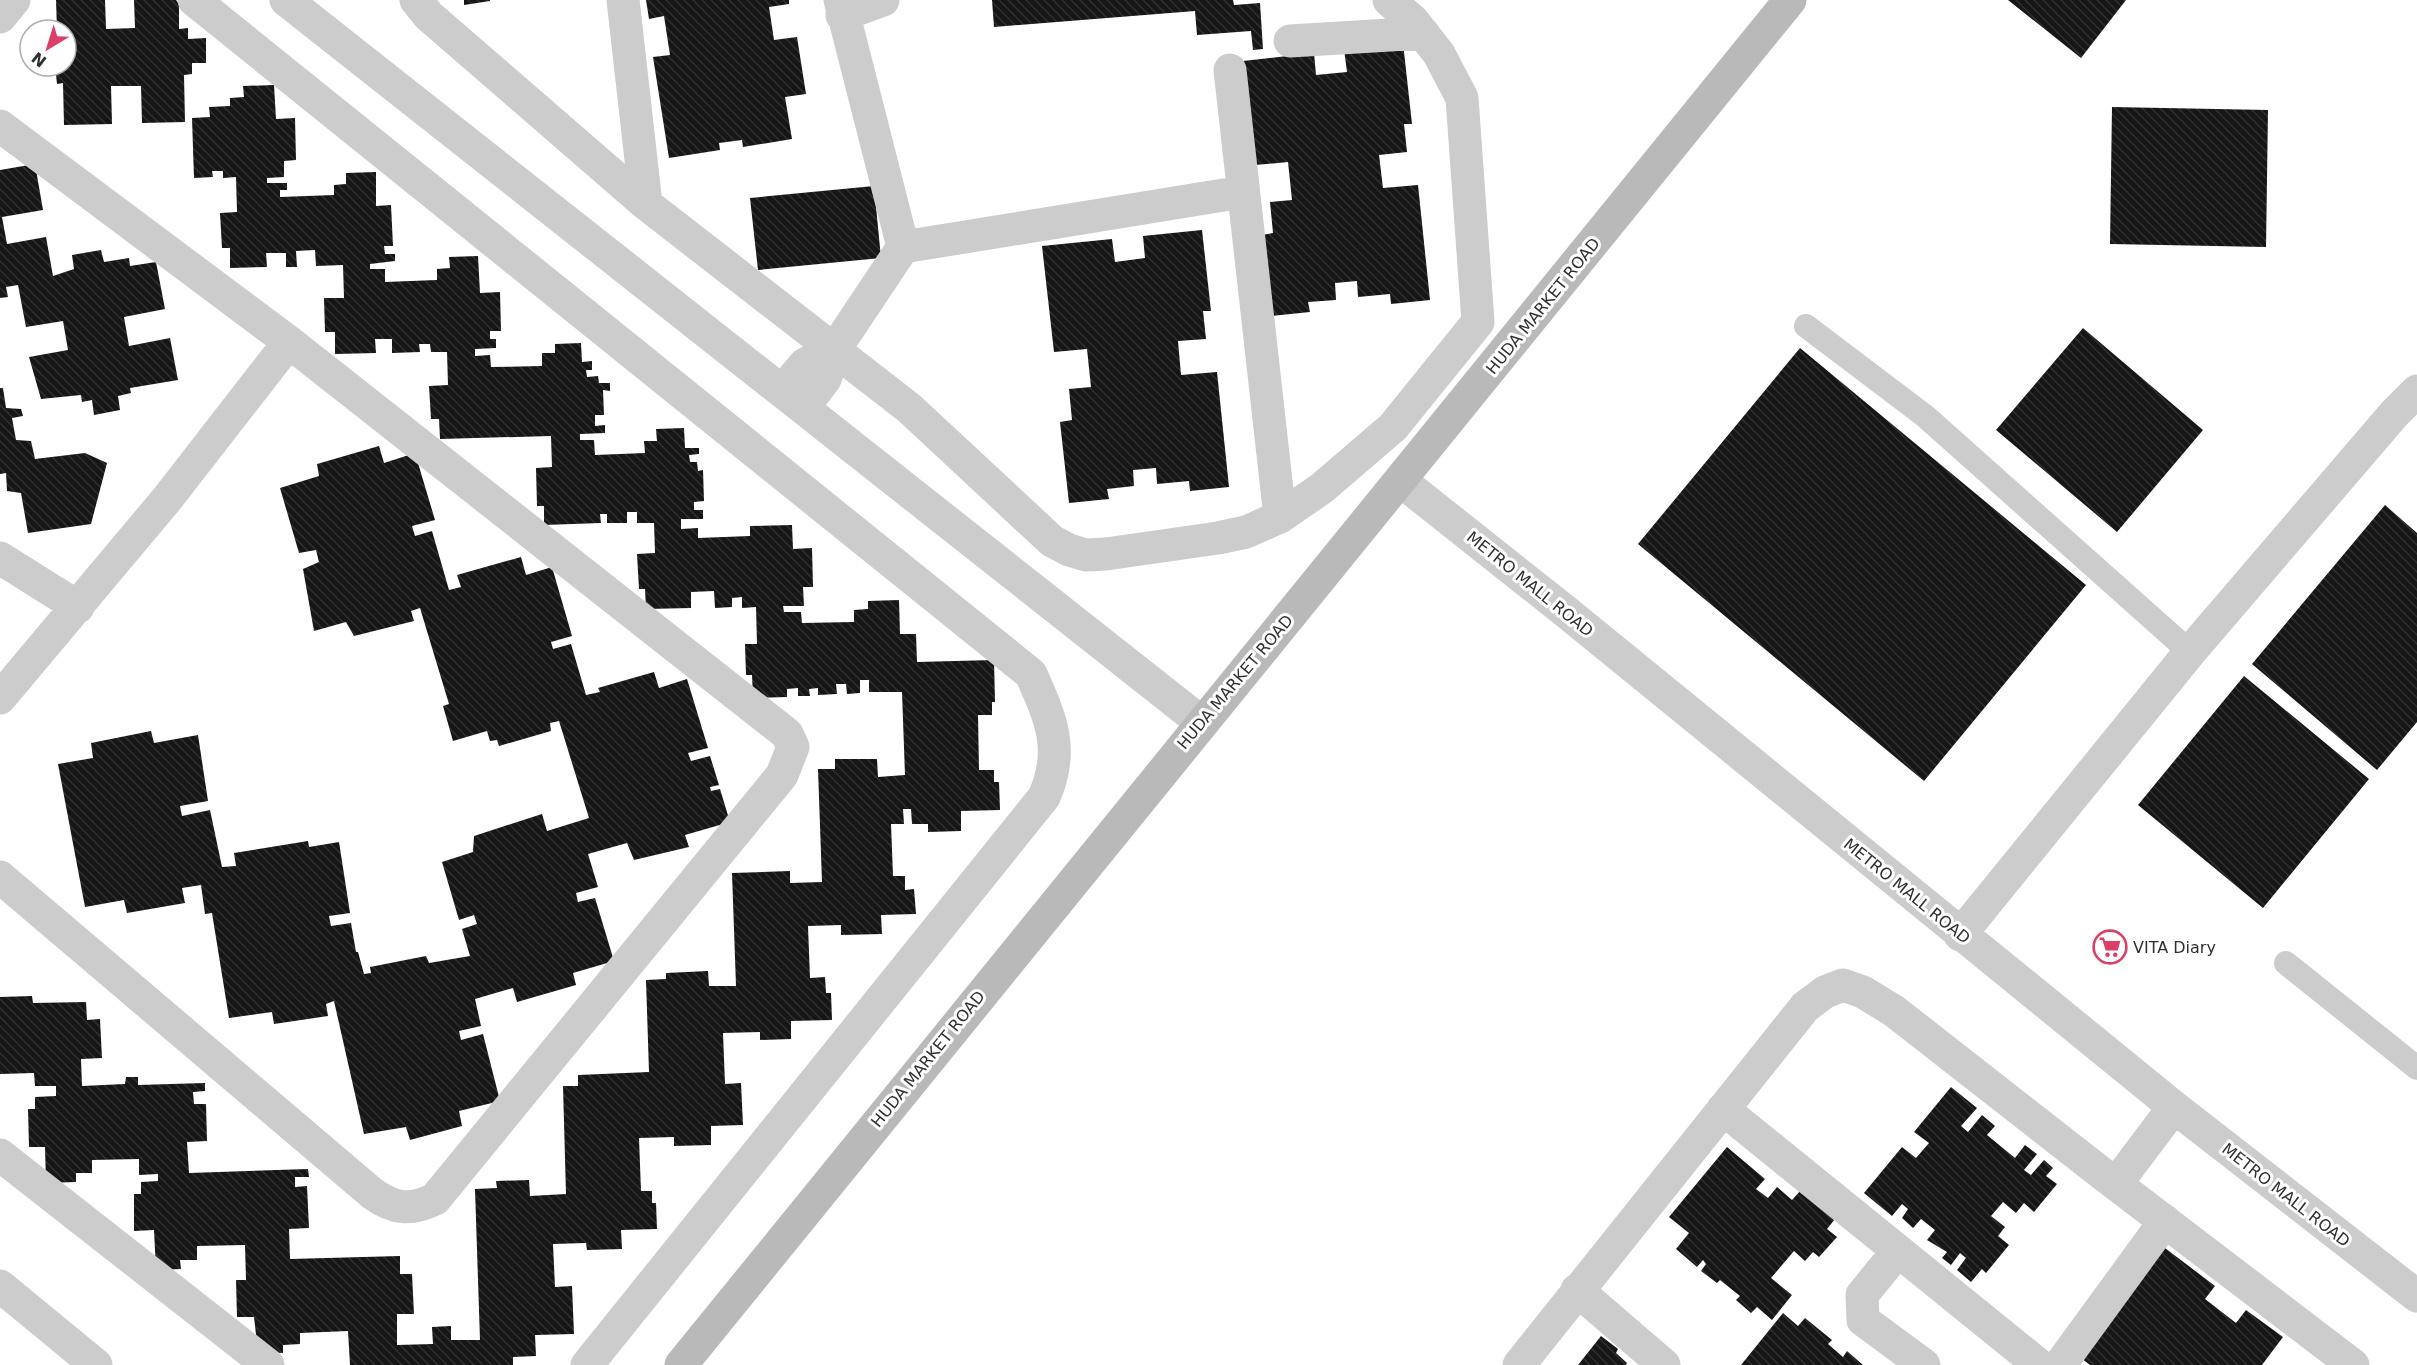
<svg xmlns="http://www.w3.org/2000/svg" width="2417" height="1365" font-family="'DejaVu Sans',sans-serif">
  <style>
    .building { fill: url(#building-back-hatch) }
    .lines { fill: none; stroke-linecap: round; stroke-linejoin: round }
    .lane { stroke: #ccc; stroke-width: 24 }
    .street { stroke: #ccc; stroke-width: 33 }
    .secondary { stroke: #b9b9b9; stroke-width: 33 }
    .labels { text-anchor: middle; dominant-baseline: central; stroke-width: 6; stroke-linejoin: round; paint-order: stroke }
    .street-label { font-size: 16px; fill: #2f2f2f; stroke: #fff }
    .poi-label { font-size: 16px; fill: #2f2f2f; stroke: #fff; text-anchor: start }
  </style>
  <defs>
    <pattern id="building-back-hatch" width="6" height="6" patternUnits="userSpaceOnUse" patternTransform="scale(1.5)"><rect width="6" height="6" fill="#161616"/><path d="M-1 5l2 2M0 0l6 6M5-1l2 2" fill="none" stroke="#303030"/></pattern>
  </defs>
  <rect width="100%" height="100%" fill="#fff"/>
  <path class="building" d="M56 0H105L106 29 135 28 134 0H176L179 4V29L188 28V39L206 38V63H192V74L184 75 185 122 142 123 141 86H111L112 124 64 125 63 83 57 84 56 74H41V66H66V30H57Z
    M464 0H490V1L464 5Z
    M646 0H789V4L769 7 774 40 797 37 806 94 785 97 792 139 743 147 742 140 719 143 720 150 669 158 653 57 670 55 664 16 649 19Z
    M992 0H1233L1234 5 1260 3 1263 49 1253 50 1251 31 1197 35 1195 11 994 27Z
    M2008 0H2126L2081 58Z
    M1403 43 1412 124H1404L1407 152 1379 155 1383 188 1418 185 1430 300 1391 304 1390 294 1358 297 1357 281 1335 283 1336 300 1308 302 1310 312 1271 316 1262 235 1273 233 1270 202 1292 200 1288 162 1255 165 1243 61 1314 53 1316 75 1347 72 1344 49Z
    M274 85 276 119 295 118 296 160 284 161V177L267 178V183H287V190H280V197L334 195V185L346 184V173L376 172V206L391 205 393 246H384L385 254H395V261L370 264V269H385V282L437 280V269L450 268 449 257 478 256 480 293 500 292 501 331H490V339H496V348L475 349V356L490 355 491 367 542 366V353H555V344L581 343 582 362 592 361V370H586L587 377 598 376 599 383H610V391L603 390 604 415H595V426L605 425V433L580 434V440H594L595 455 645 453 644 441H657L656 429 684 428 685 448H699V454L689 455 690 462H697L698 471 703 470 704 501 694 502V510H703V519H681V529L698 528V538L750 536V526L792 525 793 549 812 548 813 587H803L804 606H783L784 612H801L802 623 854 622V610L868 609V601L899 600 900 634H916L917 662 994 660 995 702H992V715H978L979 770H994V782H999L1000 810 961 811V831L928 832V824H912L911 809H903L904 824H891L893 876H905V890L914 889 916 914 881 915 882 934 841 935V925L808 926 810 978 825 977 826 993H831L832 1020 791 1021V1039L760 1040V1032L723 1033 725 1084 741 1083 743 1125 711 1126V1145L674 1146V1137L639 1138 641 1191H652V1203H656L657 1229 621 1230 622 1249 587 1250 586 1243 553 1244 555 1287 572 1286 574 1334 535 1335 536 1356 513 1357V1365H350L348 1331 300 1333V1344L283 1345V1353L258 1352 254 1317H237L236 1280H246L245 1245 197 1246V1260H180L181 1269 156 1270 154 1230 134 1231V1194H141V1182L158 1181V1174L139 1175V1159L92 1160V1173H76V1182L46 1183 45 1147H29L28 1109H35V1097L56 1096V1086H35L34 1073 0 1074V997L32 996 33 1003 86 1002 87 1020 100 1019 102 1058 81 1059 82 1086 125 1084 126 1077H138V1085L205 1083V1091L193 1092 194 1104H206L207 1141 187 1142 189 1173 308 1169 309 1177H295V1187L307 1186 309 1228 289 1229 290 1259 400 1256V1274H412L414 1314H397V1345L433 1344 432 1327 451 1326V1340H480L475 1189 497 1188 496 1181 529 1180 530 1196 566 1194 563 1086H578V1075L649 1072 646 980 666 979V973L708 971 709 986H736L732 873 790 871V883L822 882 818 769H835V759H877L878 777 905 775 902 692H869V680H860V693L847 694 846 684H836L837 694 818 695V688L809 689 810 696H798V688L787 689V697L753 698 752 675H746L745 644H757L756 607 742 608V597L732 598V607L715 608 714 591 691 592V608L646 609 645 589H639L637 554 655 553 654 523H637V512H627V523H607V514H600L601 523 544 525V506H537L536 468 552 467 551 436 440 439 439 419H431L429 386 448 385 447 352H431L430 344H419L420 352 392 353V339H375L376 353 335 354V332H325L324 298H344L343 265 316 266 315 250 296 251 297 267H286V253H266L267 267 230 268V248H222L220 213 237 212 236 177 223 178V171H212L213 177 194 178 192 118 210 117 209 107 230 106V98L244 97 243 86Z
    M2112 107 2268 110 2266 247 2110 244Z
    M35 164 43 210 2 217 7 244 46 237 53 276 74 269 72 255 101 250 104 262 129 258 130 266 156 262 165 309 124 317 129 346 170 338 178 380 130 388 131 393 118 396 120 410 94 415 92 400 82 402 81 395 41 399 29 357 68 350 63 321 26 327 18 285 6 287 8 297 0 298V170Z
    M874 186 881 258 758 270 750 198Z
    M1202 230 1211 311H1203L1206 339 1178 341 1181 375 1217 372 1229 487 1190 491 1189 481 1157 484 1156 468 1133 470 1134 486 1107 489 1109 499 1069 503 1060 422 1072 420 1069 389 1091 387 1087 349 1054 352 1042 246 1112 239 1115 262 1145 258 1143 236Z
    M2083 328 2203 430 2117 532 1996 430Z
    M1800 348 2086 585 1924 781 1638 544Z
    M0 388H3L6 408 21 409 23 416 12 418 16 440 31 441 35 459 85 453 107 463 91 524 28 533 21 493 7 491 6 473 0 474Z
    M379 446 384 463 415 453 435 520 412 526 415 536 432 531 449 590 461 587 457 575 521 557 526 575 552 567 572 636 551 642 553 649 571 644 586 695 600 692 598 688 654 672 659 688 687 679 708 748 688 753 691 761 710 756 719 785 710 787 711 791 720 789 730 822 685 835 689 847 634 860 627 843 588 854 598 887 576 893 578 902 595 898 614 961 573 973 576 985 517 1002 513 988 475 999 481 1026 459 1031 461 1040 483 1034 500 1101 459 1111 462 1126 410 1140 406 1127 364 1134 334 1001 326 1004 328 1016 274 1024 272 1012 229 1018 212 913 205 914 201 885 182 888 185 903 127 913 124 900 85 907 58 764 93 758 91 743 151 731 154 743 198 735 208 801 180 806 182 816 210 810 222 867 236 866 234 853 308 841 309 847 339 842 350 913 329 916 331 926 351 923 356 952H358L364 974 371 973 370 967 426 956 429 963 470 956 462 929 477 924 474 915 459 920 442 862 473 852 474 836 542 814 547 831 589 818 559 721 550 723 551 731 499 746 497 740 490 741 487 731 453 741 443 706 449 704 420 608 411 611 414 621 354 636 346 622 314 631 303 569 319 562 316 550 299 553 280 488 319 476 317 464Z
    M2385 505 2417 533V722L2377 770 2252 664Z
    M2244 676 2369 779 2263 908 2138 805Z
    M1951 1087 1977 1108 1961 1126 1968 1132 1982 1115 1995 1126 1987 1135 2015 1158 2025 1145 2037 1154 2024 1170 2031 1175 2044 1160 2053 1168 2046 1176 2057 1184 2034 1212 2024 1203 2016 1213 2003 1202 1991 1216 2005 1227 1998 1236 2009 1245 1986 1273 1982 1269 1971 1282 1957 1270 1966 1258 1960 1253 1951 1265 1942 1258 1947 1252 1927 1240 1935 1230 1921 1219 1913 1228 1902 1218 1908 1209 1902 1204 1892 1216 1864 1193 1902 1147 1916 1158 1929 1143 1914 1132Z
    M1727 1147 1765 1179 1756 1189 1768 1198 1777 1187 1792 1200 1801 1190 1835 1219 1827 1229 1837 1237 1819 1257 1813 1252 1805 1261 1794 1251 1771 1278 1792 1295 1772 1320 1757 1307 1751 1313 1736 1300 1740 1296 1720 1280 1717 1283 1701 1271 1706 1264 1703 1260 1697 1267 1676 1249 1689 1233 1669 1217Z
    M2165 1248 2215 1286 2205 1299 2236 1323 2246 1310 2283 1337 2262 1365H2090L2081 1358Z
    M1783 1313 1798 1326 1805 1318 1832 1340 1828 1344 1843 1357 1847 1351 1863 1365H1741Z
    M1601 1336 1618 1349 1616 1353 1627 1363 1626 1365H1578Z"/>
  <g class="lines">
    <path class="lane" d="M1806 326 1925 416 2190 652
      M2286 963 2417 1068"/>
    <path class="street" d="M194 0 1031 674C1051 719 1065 750 1044 797L587 1365
      M286 0 1201 722
      M416 0 429 16 646 204 909 408 1052 541 1069 550 1086 555 1106 554 1218 538 1246 532 1280 517 1322 488 1393 427 1478 322 1462 98 1439 54 1413 21 1389 0
      M623 0 646 204
      M842 15 883 0
      M0 17 14 0
      M1290 41 1423 33
      M1230 70 1280 517
      M0 126 289 342 787 734 793 747 782 775 435 1199C411 1211 394 1209 373 1194L0 877
      M903 247 1242 192
      M782 391 805 364 835 349
      M803 408 825 379 835 349 903 247 840 0
      M1401 481 1565 611 2174 1107 2417 1296
      M0 558 78 607
      M0 698 167 499 289 342
      M1960 935 2190 652 2394 414 2417 391
      M1723 1109 2039 1365
      M0 1155 268 1365
      M2116 1184 2174 1107
      M1897 1252 1862 1295 1863 1320 1924 1365
      M0 1286 96 1365
      M1577 1290 1664 1365
      M1519 1365 1805 1007 1825 992 1843 985 1863 992 1894 1011 2100 1172 2353 1365
      M2060 1365 2165 1221"/>
    <path class="secondary" d="M681 1365 1790 0"/>
  </g>
  <defs>
    <g id="supermarket-ring" transform="scale(1.725)"><circle r="9.5" fill="#fff" stroke="#d93f67" stroke-width="1.5"/><path d="M-6-5.5h2.5l.6 2H6L4.5 2H-2.5L-4.4-4H-6ZM-1.5 3.2a1.3 1.3 0 1 0 .1 0ZM3 3.2a1.3 1.3 0 1 0 .1 0Z" fill="#d93f67"/></g>
  </defs>
  <g fill-rule="evenodd">
    <use href="#supermarket-ring" x="2110" y="947"/>
  </g>
  <g class="labels">
    <g class="street-label">
      <text transform="translate(1543 306) rotate(-51)">HUDA MARKET ROAD</text>
      <text transform="translate(1530 584) rotate(39)">METRO MALL ROAD</text>
      <text transform="translate(1235 682) rotate(-50)">HUDA MARKET ROAD</text>
      <text transform="translate(1907 891) rotate(39)">METRO MALL ROAD</text>
      <text transform="translate(928 1059) rotate(-51)">HUDA MARKET ROAD</text>
      <text transform="translate(2286 1195) rotate(38)">METRO MALL ROAD</text>
    </g>
    <g class="poi-label">
      <text x="2133" y="947">VITA Diary</text>
    </g>
  </g>
  <g transform="translate(48 48) rotate(218)"><circle r="28" fill="#ffffff" stroke="#acacac" stroke-width="1.5"/>
  <path d="M0-4.5L10 22L0 15L-10 22Z" fill="#d93f67"/>
  <text y="-9" font-size="16" font-weight="bold" text-anchor="middle" fill="#2f2f2f">N</text>
  </g>
</svg>
